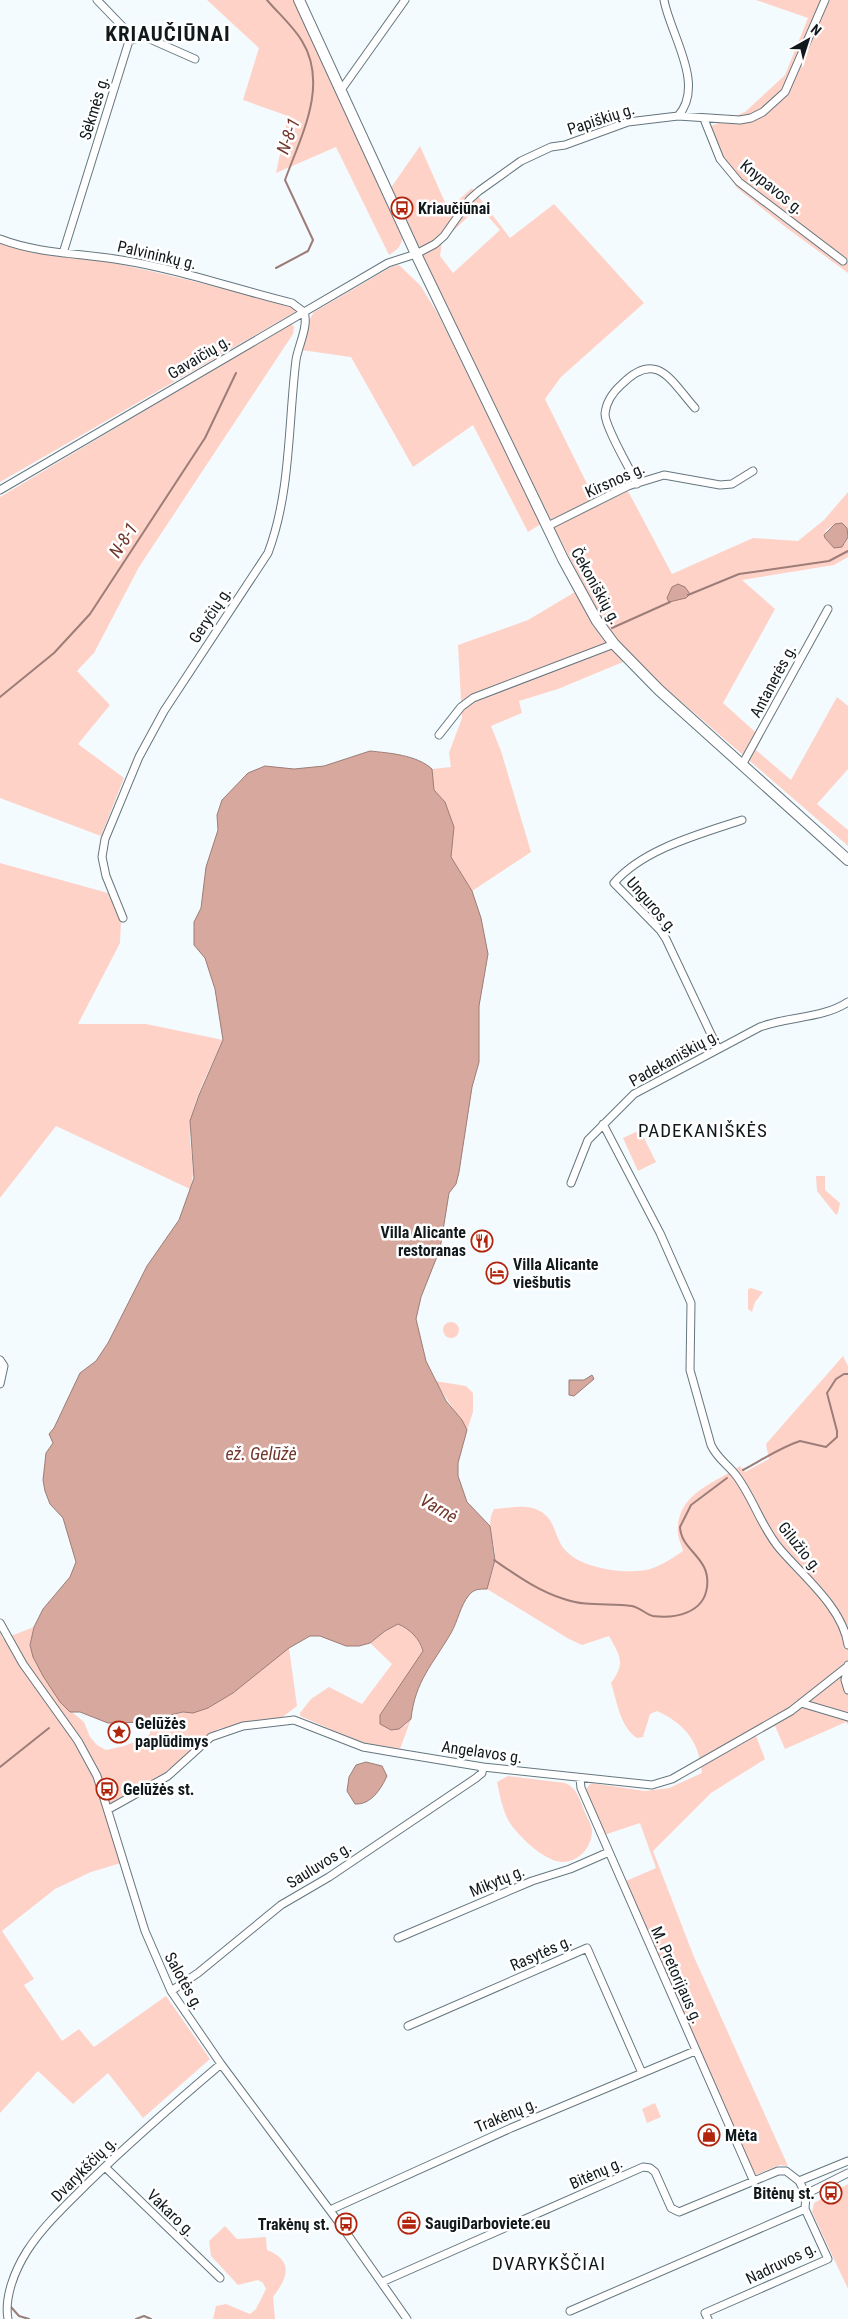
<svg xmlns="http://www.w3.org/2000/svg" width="848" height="2319" font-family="'Roboto Condensed',sans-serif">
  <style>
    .green { fill: #ffd2c8; fill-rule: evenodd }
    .water { fill: #d7a89e; stroke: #9c7d77 }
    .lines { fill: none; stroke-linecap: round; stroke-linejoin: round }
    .stream { stroke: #9c7d77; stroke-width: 2 }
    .street-casing { stroke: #65767e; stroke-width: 9 }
    .secondary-casing { stroke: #65767e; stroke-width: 12 }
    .street { stroke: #fff; stroke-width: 7 }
    .secondary { stroke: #fff; stroke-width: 10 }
    .labels { text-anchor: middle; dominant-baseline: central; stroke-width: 5; stroke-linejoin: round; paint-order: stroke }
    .street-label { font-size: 16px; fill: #12191c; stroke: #fff }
    .poi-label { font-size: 16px; font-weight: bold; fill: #12191c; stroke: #fff; text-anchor: start }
    .water-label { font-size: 18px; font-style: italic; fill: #72362b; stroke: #fff }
    .quarter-label { font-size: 19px; letter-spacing: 1px; fill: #12191c; stroke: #fff }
    .district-label { font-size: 21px; font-weight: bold; letter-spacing: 1px; fill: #12191c; stroke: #fff }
  </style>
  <rect width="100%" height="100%" fill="#f3fbff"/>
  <path class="green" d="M207 0H296L403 236C401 247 398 249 389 255L336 147 276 173 288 116 243 100 259 48Z
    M756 0H848V273L784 226 737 188 716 157 711 126 745 112 785 75 808 18Z
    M420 146 448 209 472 188 510 238 554 204 644 303 561 377 545 399 598 506 628 491 672 574 753 538 798 541 824 520 848 492V530L842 523 835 524 825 531 845 544 848 537V557L834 565 742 580 775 609 723 703 762 738 756 750 791 780 837 697 848 706V769L817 804 848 830V846L647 672 620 643 600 616 557 534 390 189ZM479 206 500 230 453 273 440 256 442 242Z
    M0 235C40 254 76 255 118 264 177 276 235 292 293 306L296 309 295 312 0 482Z
    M399 265 420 285 438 314 541 524 528 532 473 425 413 467 351 357 301 350 308 322 314 312 393 266Z
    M291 323 294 327 293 334 139 567 94 653 77 671 110 705 78 744 124 778 101 836 0 798V497Z
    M575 592 594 626 623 662 558 689 519 701 522 713 491 726 501 751 531 852 472 891 451 857 454 827 445 802 434 790 431 779 432 769 451 767 449 753 462 718 458 645 528 620Z
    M0 863 108 893 121 921 120 943 78 1024H146L223 1040C212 1065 196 1092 191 1120 186 1143 198 1166 190 1189L56 1126 0 1198Z
    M640 1130 656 1162 638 1171 623 1138Z
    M816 1176H825V1190L840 1203 838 1213 836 1215 817 1191Z
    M751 1288 763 1292 755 1302 752 1312 748 1309V1289Z
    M443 1330a8 8 0 1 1 16 0a8 8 0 1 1-16 0Z
    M843 1356 848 1366V1725L846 1722 785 1749 775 1726 756 1736 765 1759 711 1793 653 1851 694 1957 788 2166 780 2165 755 2175 626 1881 656 1868 640 1823 604 1835 585 1790 591 1783 645 1791 669 1788 702 1773C699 1741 685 1724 657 1711L650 1714 643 1737 637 1738C620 1727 617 1701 611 1683 626 1663 620 1656 609 1636L582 1645 569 1639 487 1589C489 1580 494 1570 495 1561 497 1544 484 1526 494 1509 510 1508 529 1503 543 1513 556 1522 555 1540 566 1551 582 1569 631 1576 653 1568 664 1564 674 1557 683 1551 682 1545 678 1539 678 1533 675 1494 715 1483 740 1466L745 1472 769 1459 766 1444Z
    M435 1381 466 1386 473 1393V1412L467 1430Z
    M398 1624C410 1629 420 1639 423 1651L380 1715 405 1726 411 1719 400 1749 362 1743 300 1716V1713L311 1699 329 1687 362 1704 392 1664 370 1643 385 1631Z
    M34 1627 30 1645 60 1702 84 1722 90 1737 97 1745 106 1750 124 1746 143 1739 150 1734 149 1722 161 1717 209 1708 233 1693 289 1648 297 1706 280 1719 218 1729 153 1782 105 1809 121 1863 91 1872 55 1889 2 1931 34 1979 24 1985 62 2041 79 2029 94 2047 166 1996 210 2059 143 2118 108 2073 73 2104 38 2071 0 2113V1633L3 1639Z
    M508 1776 565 1783C577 1788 579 1798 584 1810 586 1816 592 1825 592 1831 592 1849 575 1866 556 1861 540 1856 522 1839 512 1826 503 1814 500 1796 497 1782Z
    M655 2103 661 2117 647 2123 642 2109Z
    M848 2184V2289L812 2212 814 2203Z
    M225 2226 237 2239 266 2237 267 2250C294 2261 288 2277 273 2297L275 2319H213L216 2306 226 2304 250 2314 256 2309 266 2289 263 2283 258 2280 238 2285 211 2256 209 2241Z"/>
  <path class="water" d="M842 523 847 528 848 537 842 547 834 548 825 538 824 535 835 524Z
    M678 584 685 587 690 594 686 598 669 602 667 598 672 587Z
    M370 751C389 753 417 755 432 769L434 790 445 802 454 827 451 857 472 891 481 918 488 954 479 1006V1062L472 1087 459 1172 456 1184 449 1193 440 1249 421 1297 416 1319 426 1361 446 1401 462 1420 467 1430 458 1463V1476L467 1502 490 1526 495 1560 487 1589C479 1589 474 1589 469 1595 460 1606 458 1621 451 1633 433 1664 415 1681 411 1719L399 1729 391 1730 380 1724V1715L423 1651C420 1639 410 1629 398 1624L385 1631 370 1643 359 1646H346L320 1636H310L289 1648 233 1693 208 1708 193 1713 183 1712 161 1717 149 1722 108 1723 80 1712H70L60 1702 43 1676 33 1657 30 1645 34 1627 43 1609 70 1577 76 1562 63 1518 50 1504 45 1491 43 1480 46 1453 53 1443 49 1434 54 1428 80 1373 96 1361 108 1343 147 1266 179 1220 194 1178 190 1121 199 1095 223 1040 215 989 205 958 194 945V922L201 908 206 867 218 830 217 815 222 800 248 773 265 766 294 769 324 766Z
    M592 1375 594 1379 574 1396 569 1395V1380H584Z
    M366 1762 382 1766 387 1776C381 1789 371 1805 355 1804L347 1791 349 1777 356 1765Z"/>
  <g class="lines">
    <path class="stream" d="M267 0C278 13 293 26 302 41 329 85 301 136 285 180L313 240 308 251 276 268
      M688 595 739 574 829 561 848 551
      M612 628 670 602
      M0 697 54 653 90 614 205 438 236 373
      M743 1470C762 1460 779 1448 800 1441L826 1447 837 1437V1431L827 1393 836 1379 844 1374H848
      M494 1560C516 1575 538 1591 564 1599 586 1607 610 1603 632 1606 641 1608 645 1614 653 1616 675 1619 704 1613 707 1587 711 1557 681 1551 680 1527L691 1505 727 1478
      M0 1767 49 1728
      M11 2307 19 2316 29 2319
      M136 2319 144 2316 151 2319"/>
    <g class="street-casing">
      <path id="street" d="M97 0 123 27 129 41
        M664 0C670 34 706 85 678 116
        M341 90 405 0
        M704 119 720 159 739 182 843 261
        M0 239C39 254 80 253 121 260 178 269 235 289 292 303L304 312
        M63 253 129 41 143 36 195 59
        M637 484C630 469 605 427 605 414 606 401 613 392 622 384 657 349 671 381 695 408
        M0 490 388 263 416 254 435 244 444 236 470 199 479 191 521 161 551 147 565 145 628 122 678 116 740 120 751 118 763 112 785 92 825 0
        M548 526 628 486 664 475 720 485 732 484 753 471
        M439 735 461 707 473 698 614 644
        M742 765 828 609
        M123 918 106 876 102 857 105 839 139 757 164 711 268 553C291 492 288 424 296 360 298 346 309 326 304 312
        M718 1049 666 939 660 930 614 883C643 849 700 834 742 820
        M603 1124 660 1233 691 1303 690 1370 711 1445C717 1458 726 1463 735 1474 753 1497 761 1527 780 1549 803 1576 843 1608 848 1645
        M571 1183 588 1140 634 1094 760 1027C789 1016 822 1019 848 1002
        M0 1360 4 1366 0 1384
        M0 1623 23 1664 78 1741 97 1776 145 1931 171 1991 221 2064 343 2228 407 2319
        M848 1665 845 1680 848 1690
        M801 1703 848 1717
        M580 1779 581 1788 754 2182
        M109 1809 168 1776 211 1737 243 1726 294 1720 363 1747 398 1753 483 1767 652 1785 672 1779 791 1711 848 1666
        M398 1938 532 1881 570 1869 609 1852
        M171 1991 198 1973 281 1905 329 1877 476 1778 482 1773 483 1767
        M408 2026 587 1948 642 2073
        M105 2167 220 2278
        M799 2181 848 2161
        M806 2194 848 2173
        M330 2210 511 2128 695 2051
        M382 2282 643 2167 650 2168 655 2172 671 2208 679 2212 778 2171H786L799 2181 806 2194 805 2209 828 2259 705 2313 708 2319
        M570 2311 805 2209
        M8 2319C4 2297 15 2270 27 2251 43 2226 67 2204 88 2183 131 2141 175 2103 221 2064"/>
    </g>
    <g class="secondary-casing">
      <path id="secondary" d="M299 0 416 254 563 559 597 621 614 644 659 690 848 860"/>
    </g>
    <use href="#street" class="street"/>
    <use href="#secondary" class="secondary"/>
  </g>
  <defs>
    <g id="bus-ring" transform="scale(1.125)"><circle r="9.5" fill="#fff" stroke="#b2250d" stroke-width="1.5"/><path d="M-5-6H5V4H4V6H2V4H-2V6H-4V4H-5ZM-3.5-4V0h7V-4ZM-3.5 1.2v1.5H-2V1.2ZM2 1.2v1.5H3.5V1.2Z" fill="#b2250d"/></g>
    <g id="restaurant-ring" transform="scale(1.125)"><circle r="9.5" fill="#fff" stroke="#b2250d" stroke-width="1.5"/><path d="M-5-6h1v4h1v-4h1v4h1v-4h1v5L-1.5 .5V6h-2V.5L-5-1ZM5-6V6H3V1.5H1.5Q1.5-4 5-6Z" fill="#b2250d"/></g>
    <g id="hotel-ring" transform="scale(1.125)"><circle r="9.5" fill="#fff" stroke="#b2250d" stroke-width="1.5"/><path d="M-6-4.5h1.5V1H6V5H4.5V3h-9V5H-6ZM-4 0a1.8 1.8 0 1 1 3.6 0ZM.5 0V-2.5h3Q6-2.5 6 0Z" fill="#b2250d"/></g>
    <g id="sight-ring" transform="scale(1.125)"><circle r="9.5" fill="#fff" stroke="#b2250d" stroke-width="1.5"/><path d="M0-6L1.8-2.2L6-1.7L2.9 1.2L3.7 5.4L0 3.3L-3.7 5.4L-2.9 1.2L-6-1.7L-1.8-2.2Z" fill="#b2250d"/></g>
    <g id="shop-ring" transform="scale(1.125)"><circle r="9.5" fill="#fff" stroke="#b2250d" stroke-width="1.5"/><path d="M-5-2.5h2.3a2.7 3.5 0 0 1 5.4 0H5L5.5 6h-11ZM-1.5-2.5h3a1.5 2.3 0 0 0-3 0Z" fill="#b2250d"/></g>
    <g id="office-ring" transform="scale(1.125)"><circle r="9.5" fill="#fff" stroke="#b2250d" stroke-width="1.5"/><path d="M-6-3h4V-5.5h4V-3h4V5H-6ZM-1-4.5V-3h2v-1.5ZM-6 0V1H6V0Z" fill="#b2250d"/></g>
  </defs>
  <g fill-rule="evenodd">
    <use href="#bus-ring" x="402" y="208"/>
    <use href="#restaurant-ring" x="482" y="1241"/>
    <use href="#hotel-ring" x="497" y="1273"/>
    <use href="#sight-ring" x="119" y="1732"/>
    <use href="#bus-ring" x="107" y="1789"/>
    <use href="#shop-ring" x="709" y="2135"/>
    <use href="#bus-ring" x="831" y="2193"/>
    <use href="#office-ring" x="409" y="2223"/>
    <use href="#bus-ring" x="346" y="2224"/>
  </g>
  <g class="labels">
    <g class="street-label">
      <text transform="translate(94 108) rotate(-73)">Sėkmės g.</text>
      <text transform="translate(601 119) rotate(-18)">Papiškių g.</text>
      <text transform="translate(772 187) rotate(39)">Knypavos g.</text>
      <text transform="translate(157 255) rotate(13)">Palvininkų g.</text>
      <text transform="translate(199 357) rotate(-31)">Gavaičių g.</text>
      <text transform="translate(615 480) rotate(-24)">Kirsnos g.</text>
      <text transform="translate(596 586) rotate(61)">Čekoniškių g.</text>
      <text transform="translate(210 615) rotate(-57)">Geryčių g.</text>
      <text transform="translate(773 681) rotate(-62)">Antanerės g.</text>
      <text transform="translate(652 905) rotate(49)">Unguros g.</text>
      <text transform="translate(674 1058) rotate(-29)">Padekaniškių g.</text>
      <text transform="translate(800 1547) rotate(51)">Gilužio g.</text>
      <text transform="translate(482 1752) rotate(8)">Angelavos g.</text>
      <text transform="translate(319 1865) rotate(-32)">Sauluvos g.</text>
      <text transform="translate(497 1881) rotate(-23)">Mikytų g.</text>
      <text transform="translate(541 1953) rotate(-24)">Rasytės g.</text>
      <text transform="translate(677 1975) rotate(66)">M. Pretorijaus g.</text>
      <text transform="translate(184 1981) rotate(61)">Salotės g.</text>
      <text transform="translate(506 2115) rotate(-23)">Trakėnų g.</text>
      <text transform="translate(84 2169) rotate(-45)">Dvarykščių g.</text>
      <text transform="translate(596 2173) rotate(-24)">Bitėnų g.</text>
      <text transform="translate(171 2213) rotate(44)">Vakaro g.</text>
      <text transform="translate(781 2263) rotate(-26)">Nadruvos g.</text>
    </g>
    <g class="poi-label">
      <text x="418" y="208">Kriaučiūnai</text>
      <text x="466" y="1232" text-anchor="end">Villa Alicante<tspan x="466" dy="18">restoranas</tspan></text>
      <text x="513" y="1264">Villa Alicante<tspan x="513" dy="18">viešbutis</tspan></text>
      <text x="135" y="1723">Gelūžės<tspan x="135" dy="18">paplūdimys</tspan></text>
      <text x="123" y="1789">Gelūžės st.</text>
      <text x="725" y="2135">Mėta</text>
      <text x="815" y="2193" text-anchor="end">Bitėnų st.</text>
      <text x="425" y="2223">SaugiDarboviete.eu</text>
      <text x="330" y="2224" text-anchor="end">Trakėnų st.</text>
    </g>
    <g class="water-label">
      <text transform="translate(288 136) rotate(-70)">N-8-1</text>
      <text transform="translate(123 540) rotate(-57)">N-8-1</text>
      <text x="261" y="1453">ež. Gelūžė</text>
      <text transform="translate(439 1508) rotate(30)">Varnė</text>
    </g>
    <g class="quarter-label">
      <text x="703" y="1130">PADEKANIŠKĖS</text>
      <text x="549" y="2263">DVARYKŠČIAI</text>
    </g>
    <g class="district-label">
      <text x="168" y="34">KRIAUČIŪNAI</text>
    </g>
  </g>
  <g transform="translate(808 40) rotate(39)" stroke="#ffffff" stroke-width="4" paint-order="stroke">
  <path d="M0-4L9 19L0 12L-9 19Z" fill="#12191c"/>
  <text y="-8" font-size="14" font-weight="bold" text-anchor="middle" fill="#12191c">N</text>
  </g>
</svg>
